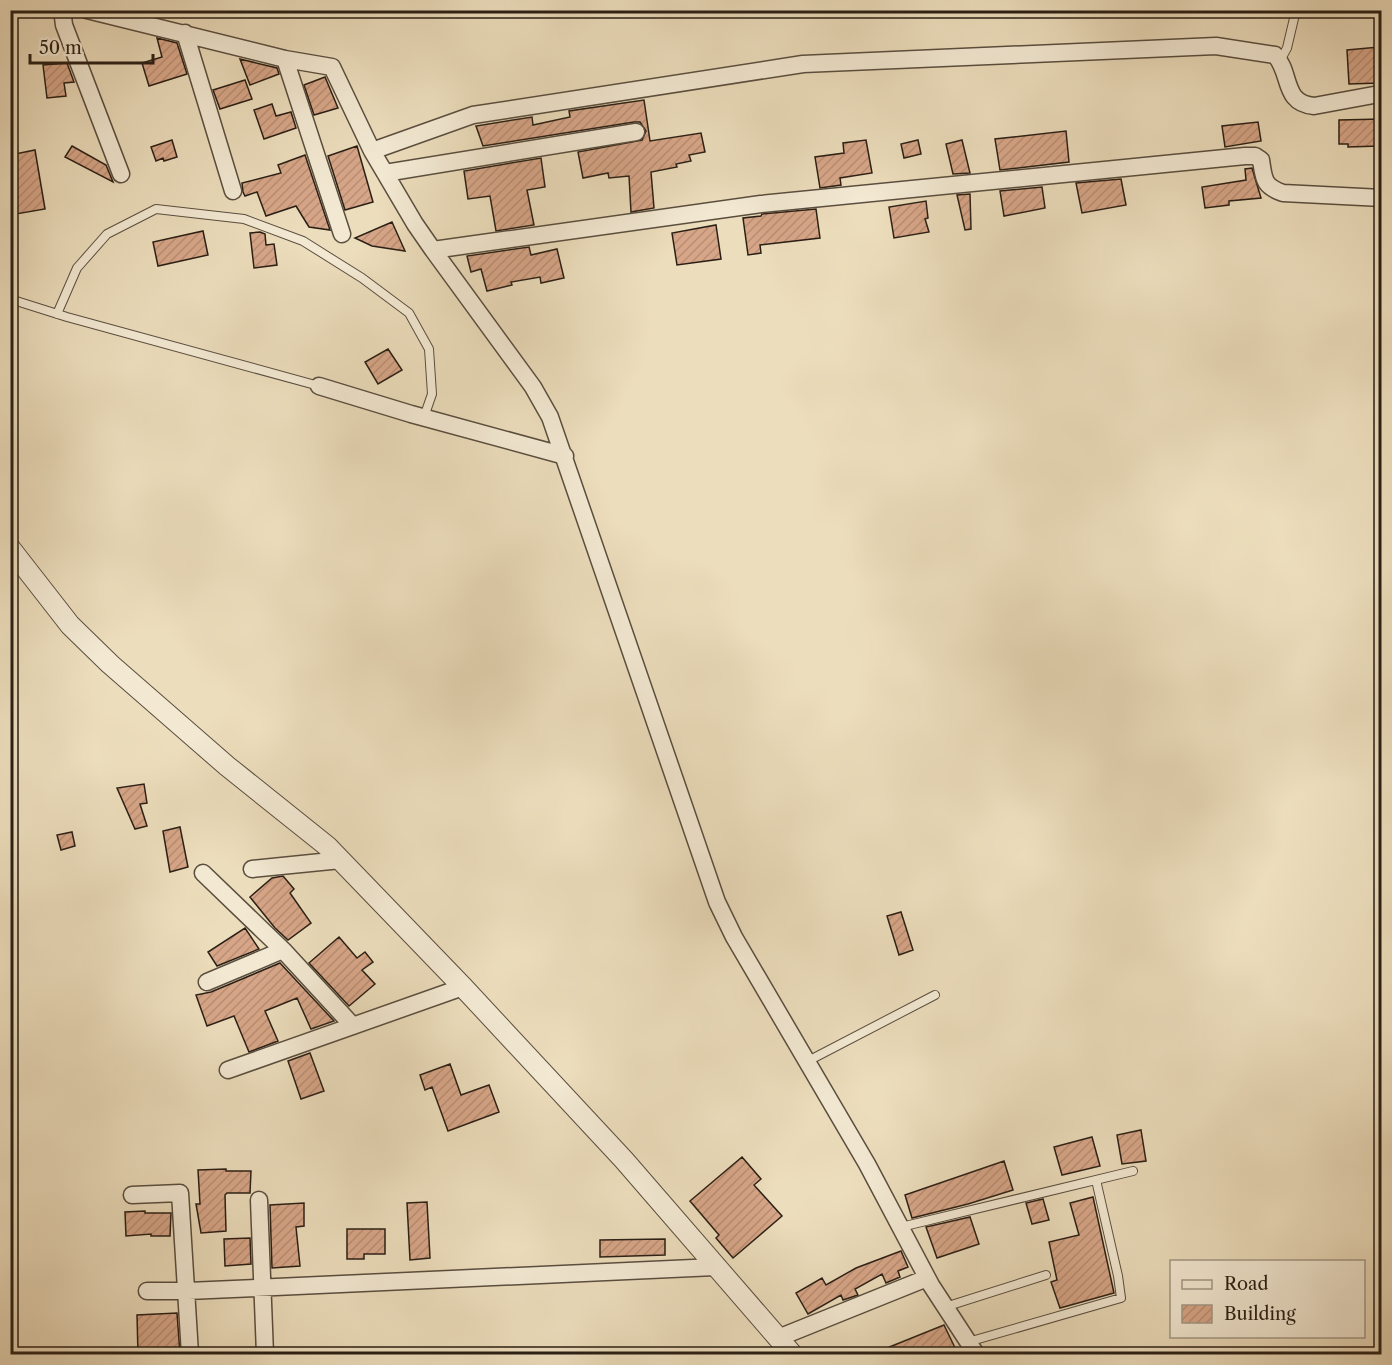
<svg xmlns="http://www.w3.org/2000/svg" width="1392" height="1365" font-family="'Libre Caslon Text',serif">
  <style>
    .building { fill: url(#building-hatch); stroke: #2a1f15; stroke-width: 1.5 }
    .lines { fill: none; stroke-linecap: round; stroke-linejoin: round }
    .service-casing { stroke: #5a4e3f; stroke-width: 10 }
    .minor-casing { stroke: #5a4e3f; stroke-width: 19 }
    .tertiary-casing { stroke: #5a4e3f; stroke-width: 22 }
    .service { stroke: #f3e9d3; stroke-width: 8 }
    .minor { stroke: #f3e9d3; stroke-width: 16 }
    .tertiary { stroke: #f3e9d3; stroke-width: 20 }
  </style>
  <defs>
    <pattern id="building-hatch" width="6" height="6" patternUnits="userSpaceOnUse" patternTransform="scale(1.5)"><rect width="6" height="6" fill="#d7a688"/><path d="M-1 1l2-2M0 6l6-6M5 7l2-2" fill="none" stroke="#b98e74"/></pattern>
  </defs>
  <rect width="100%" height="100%" fill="#ecddbc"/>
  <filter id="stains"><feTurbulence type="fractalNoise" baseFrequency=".00333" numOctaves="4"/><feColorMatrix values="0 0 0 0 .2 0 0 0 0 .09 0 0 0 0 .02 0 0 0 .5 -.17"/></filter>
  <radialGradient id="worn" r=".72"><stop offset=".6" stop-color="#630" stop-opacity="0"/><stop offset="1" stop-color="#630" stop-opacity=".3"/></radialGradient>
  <path class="building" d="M157 38 177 43 187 74 149 86 142 63 162 57Z
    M1379 47 1380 83 1349 84 1347 50Z
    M240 59 277 68 279 74 250 85Z
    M67 63 74 82 64 83 66 96 47 98 43 65Z
    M325 77 338 108 314 115 304 85Z
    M245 80 252 99 220 109 213 90Z
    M644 100 650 141 701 133 705 152 689 155 691 161 676 164 677 167 651 172 654 208 631 212 629 176 609 178 608 173 583 178 578 152 642 140 646 131 640 122H634L483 146 476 126 532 117 533 125 570 117 569 111Z
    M272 104 276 116 291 112 296 128 264 139 254 110Z
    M1382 119V140H1378L1379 146 1348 147V144H1339V120Z
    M1258 122 1261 141 1225 147 1222 126Z
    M1066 131 1069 162 1000 170 995 139Z
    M172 140 177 157 164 161 163 158 156 161 151 147Z
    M866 140 872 173 840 178 841 185 820 188 815 157 844 153 843 143Z
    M918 140 921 154 904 158 901 144Z
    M962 140 970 173 953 174 946 144Z
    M72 146 106 165 113 182 65 157Z
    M357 146 373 202 345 210 328 156Z
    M35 150 45 209 16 214 13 199H10V155Z
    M305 155 330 230 309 227 296 206 266 216 257 192 245 196 243 192 242 183 281 173 278 165Z
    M541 158 545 187 527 190 534 225 496 231 490 196 468 199 464 171Z
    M1252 168 1261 198 1229 201V205L1205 208 1202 187 1246 180 1245 169Z
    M1121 179 1126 205 1082 213 1076 183Z
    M1042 187 1045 208 1004 216 1000 191Z
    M970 194 971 229 965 230 957 195Z
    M926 201 928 218 925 219 929 232 894 238 889 207Z
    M816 209 820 238 760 245 761 253 748 255 743 218 761 216 762 214Z
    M392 222 405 251 372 246 355 238Z
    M716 225 721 259 677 265 672 233Z
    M203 231 208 255 158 266 153 242Z
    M260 232 265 234 266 245 274 244 277 265 254 268 250 233Z
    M529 247 531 255 557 249 564 278 541 283 540 277 511 282 512 285 487 291 481 269 471 272 467 256Z
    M388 349 402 370 378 384 365 362Z
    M144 784 147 803 140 804 147 826 135 829 117 788Z
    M180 827 188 867 170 872 163 831Z
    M72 832 75 846 61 850 57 835Z
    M283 876 294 889 290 893 311 923 288 940 275 928 250 897 272 878Z
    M901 912 913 950 899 955 887 916Z
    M245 928 259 949 217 966 208 952Z
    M339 937 357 958 365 952 373 962 362 970 375 984 349 1006 309 963Z
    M280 963 334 1021 311 1029 297 998 265 1011 278 1041 249 1052 234 1016 207 1026 196 995 211 992Z
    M310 1053 324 1091 301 1099 288 1061Z
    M450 1064 461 1095 489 1085 499 1112 448 1131 432 1087 425 1090 420 1075Z
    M1141 1130 1146 1161 1122 1164 1117 1135Z
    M1092 1137 1100 1166 1062 1175 1054 1147Z
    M742 1157 761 1179 754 1185 782 1216 733 1258 716 1238 719 1235 690 1201Z
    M1004 1161 1013 1190 968 1204 912 1218 905 1195Z
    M226 1169V1171H251L250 1193H227L225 1195 226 1231 201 1233 196 1204H200L198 1170Z
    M1093 1197 1114 1293 1060 1308 1051 1282 1057 1280 1049 1242 1079 1235 1070 1203Z
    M1043 1199 1049 1220 1032 1224 1026 1203Z
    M427 1202 430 1258 410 1260 407 1203Z
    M304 1203V1226L296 1227 300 1266 272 1268 270 1205Z
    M145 1211V1213H171L170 1236H151V1234L126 1236 125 1212Z
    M970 1217 979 1244 937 1258 926 1227Z
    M347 1229H385V1254H364V1259H347Z
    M250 1238 251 1264 225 1266 224 1239Z
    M665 1239V1255L600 1257V1240Z
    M901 1251 908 1267 898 1271 900 1277 886 1283 882 1274 855 1289 858 1295 843 1300 841 1295 808 1314 796 1293 822 1278 826 1285 856 1268Z
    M177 1313 180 1354H138L137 1315Z
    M944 1325 958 1354H872Z"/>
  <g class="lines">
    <g class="service-casing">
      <path id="service" d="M1280 61 1287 48 1296 10
        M10 299 67 317 319 386
        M57 314 77 268 107 234 156 209 244 219 303 241 362 278 409 313 429 349 432 394 424 417
        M808 1061 935 995
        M901 1227 1133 1171
        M945 1307 1046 1275
        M968 1342 1121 1298 1118 1276 1096 1180"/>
    </g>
    <g class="minor-casing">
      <path id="minor" d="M67 10 63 17 64 25 121 174
        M87 10 285 59 332 67 372 151 415 224 433 250
        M185 33 233 191
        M285 59 342 234
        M372 151 473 115 803 64 1216 46 1275 55C1292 74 1282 103 1314 106L1379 94
        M385 173 636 132
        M319 386 411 414 565 456
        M252 869 341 860
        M203 873 283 950 353 1026
        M207 982 283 950
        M228 1070 463 987
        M132 1195 180 1193 190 1354
        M259 1200 265 1354
        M147 1291H188L715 1267
        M778 1338 927 1278
        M976 1354 931 1285 867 1164 734 937 717 902 550 417 533 387 433 250 761 204 1245 156H1255L1261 160C1264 179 1263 186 1283 193L1382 198"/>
    </g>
    <g class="tertiary-casing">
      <path id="tertiary" d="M10 548 70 625 110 664 227 766 327 846 463 987 624 1160 792 1354"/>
    </g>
    <use href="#service" class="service"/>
    <use href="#minor" class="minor"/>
    <use href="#tertiary" class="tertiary"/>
  </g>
  <rect width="1392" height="1365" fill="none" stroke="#ecddbc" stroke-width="36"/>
  <rect x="12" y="12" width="1368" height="1341" fill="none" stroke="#2a1f15" stroke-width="3"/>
  <rect x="18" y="18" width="1356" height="1329" fill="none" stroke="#2a1f15" stroke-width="1.5"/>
  <rect x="1170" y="1260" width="195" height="78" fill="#f3e9d3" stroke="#a39887" stroke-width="1.5"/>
  <rect x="1182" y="1280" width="30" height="9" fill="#f3e9d3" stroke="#a39887" stroke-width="1.5"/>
  <text x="1224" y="1290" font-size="18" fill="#2a1f15">Road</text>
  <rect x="1182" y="1305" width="30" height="18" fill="url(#building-hatch)" stroke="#a39887" stroke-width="1.5"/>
  <text x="1224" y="1320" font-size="18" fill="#2a1f15">Building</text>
  <path d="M30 54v9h123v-9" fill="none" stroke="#2a1f15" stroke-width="3"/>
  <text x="39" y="54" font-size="18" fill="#2a1f15" stroke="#f3e9d3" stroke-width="4.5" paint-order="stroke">50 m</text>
  <rect width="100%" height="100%" filter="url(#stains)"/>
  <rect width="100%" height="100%" fill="url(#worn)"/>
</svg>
